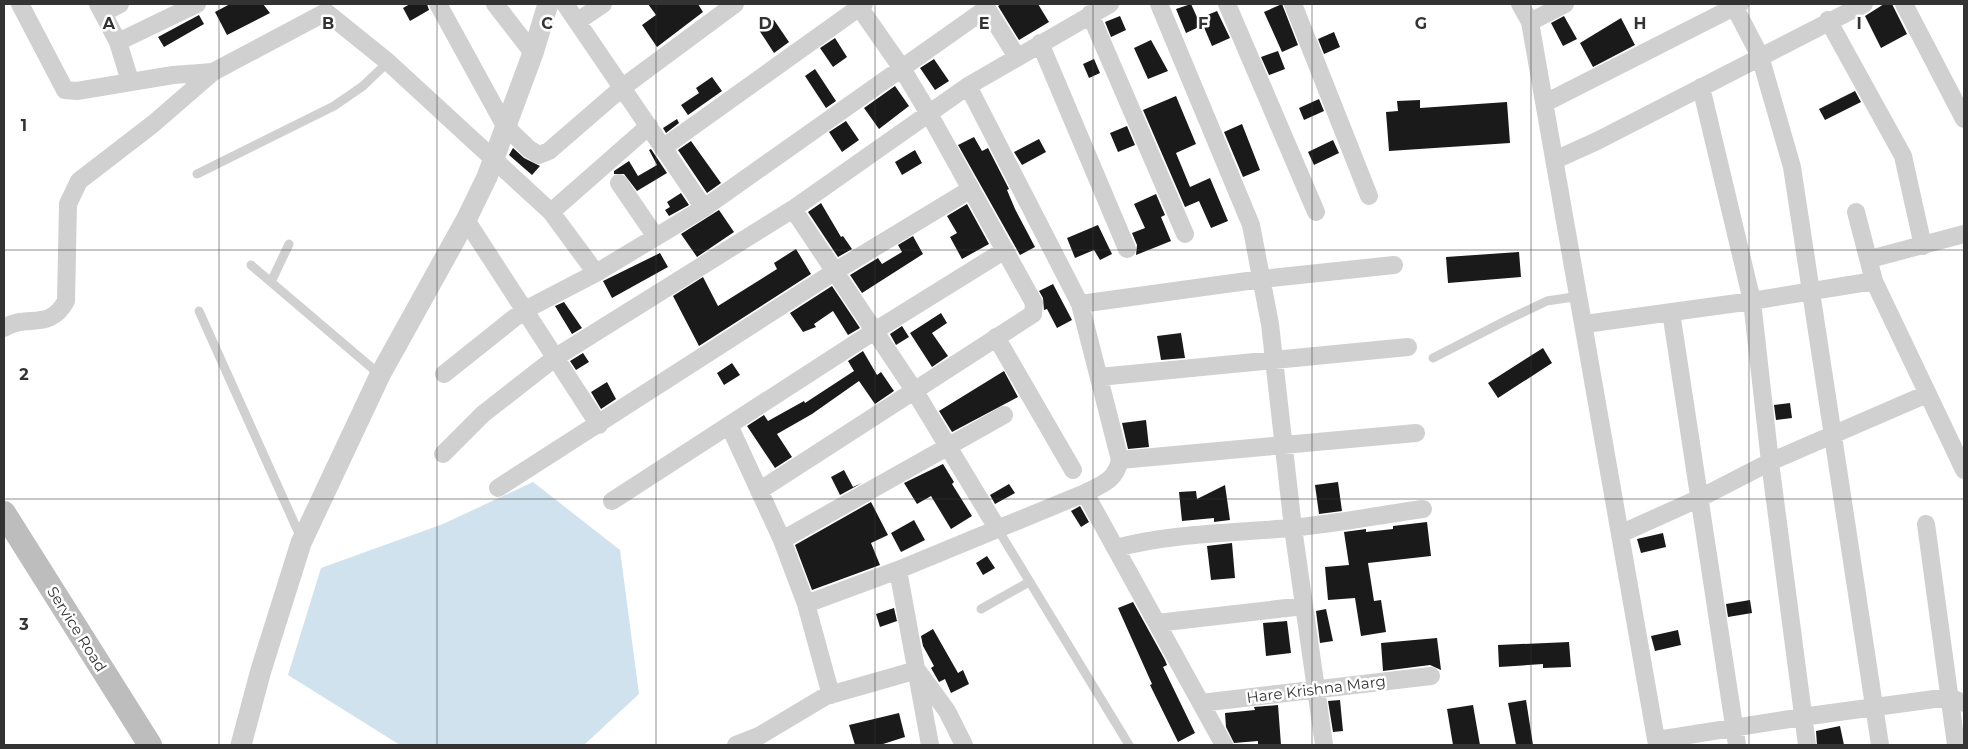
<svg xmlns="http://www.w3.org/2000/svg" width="1968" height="749" font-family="Montserrat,sans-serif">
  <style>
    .water { fill: #cfe2ee }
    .building { fill: #1a1a1a }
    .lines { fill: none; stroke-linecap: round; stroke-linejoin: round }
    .service { stroke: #d0d0d0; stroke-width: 9 }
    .minor { stroke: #d0d0d0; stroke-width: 18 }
    .tertiary { stroke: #d0d0d0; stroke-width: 21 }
    .secondary { stroke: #bdbdbd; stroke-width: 24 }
    .grid { fill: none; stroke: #333; stroke-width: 1; stroke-opacity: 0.55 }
    .labels { text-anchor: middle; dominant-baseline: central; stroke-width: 5; stroke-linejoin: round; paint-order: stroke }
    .street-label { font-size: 15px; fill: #333; stroke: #fff }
    .grid-label { font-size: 16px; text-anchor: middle; font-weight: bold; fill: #333; stroke: #fff; stroke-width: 5; stroke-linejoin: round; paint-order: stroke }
  </style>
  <rect width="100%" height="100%" fill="#fff"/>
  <path class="water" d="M533 482 620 550 639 694 584 745H400L288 675 321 568 443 524Z"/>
  <path class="building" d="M230 4H263L270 13 227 35 215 12Z
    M410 4H427L429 10 410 21 403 8Z
    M648 4H698L703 12 657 47 642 25 656 15Z
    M1001 4H1038L1049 22 1019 40 998 6Z
    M1191 4 1201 26 1186 33 1176 9Z
    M1282 4 1298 45 1282 52 1264 12Z
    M1884 4H1892L1907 34 1881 48 1865 16Z
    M1217 11 1230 38 1212 46 1200 18Z
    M199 15 204 24 164 47 158 37Z
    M1120 16 1126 30 1111 37 1105 22Z
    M1564 16 1577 39 1563 46 1551 23Z
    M1621 18 1635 45 1593 67 1580 43Z
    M774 20 789 42 774 53 759 30Z
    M1334 32 1340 47 1324 54 1318 39Z
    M835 38 847 57 833 67 820 48Z
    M1151 40 1168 71 1148 79 1134 48Z
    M1278 51 1285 69 1269 75 1261 57Z
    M934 59 949 81 935 90 920 68Z
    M1094 59 1100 73 1089 78 1083 64Z
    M815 69 836 101 826 108 805 76Z
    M712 77 722 91 688 115 681 105 699 93 696 88Z
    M895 86 909 106 879 129 864 108Z
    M1855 91 1861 102 1825 120 1819 109Z
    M1176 96 1196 144 1176 153 1190 187 1210 178 1228 221 1211 228 1199 201 1185 207 1143 110Z
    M1319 99 1324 111 1304 120 1299 108Z
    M1420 100V108L1507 102 1510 143 1389 151 1386 112 1398 111 1397 101Z
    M677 119 679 123 666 133 663 128Z
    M846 121 859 140 842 152 829 132Z
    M1242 124 1260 170 1243 177 1224 132Z
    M1127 126 1135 145 1118 152 1110 133Z
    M974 137 982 151 988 148 1009 189 1007 190 1015 209 1035 247 1020 255 958 145Z
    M1039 139 1046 152 1022 165 1014 152Z
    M1333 140 1339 153 1314 165 1308 152Z
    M691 141 721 183 707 193 678 150Z
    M513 148 524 158 540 166 532 175 509 155Z
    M651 149 667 173 637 191 624 174H614V171L629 161 638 176 657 165 649 150Z
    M915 150 922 163 902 175 895 162Z
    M681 193 689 205 669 216 665 210 670 207 667 202Z
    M1156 194 1165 215 1161 217 1171 241 1136 255 1137 245 1132 233 1145 228 1134 204Z
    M821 203 841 237 843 236 852 249 838 257 808 212Z
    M967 204 989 244 962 259 950 237 957 233 947 216Z
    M719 210 734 232 697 257 681 234Z
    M1098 225 1112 254 1100 260 1094 250 1075 258 1067 238Z
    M913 236 923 254 862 293 850 275 878 258 882 264 902 252 898 245Z
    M796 249 811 274 699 346 673 296 703 277 718 306 777 269 774 263Z
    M1519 252 1521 277 1448 283 1446 257Z
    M660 253 668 267 612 298 603 281Z
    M1053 284 1072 320 1057 328 1047 309 1044 310 1043 298 1039 291Z
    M832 286 860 328 848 335 833 311 814 324 816 327 803 332 790 313Z
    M564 302 582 328 572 334 555 306Z
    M941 313 947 323 932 333 948 356 932 367 910 333Z
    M902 326 909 337 896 345 890 334Z
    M1181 333 1185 358 1161 360 1157 336Z
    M1543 348 1552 363 1498 398 1488 383Z
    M863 351 877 375 881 372 894 391 875 404 859 381 812 414 777 434 792 457 775 468 747 426 764 415 768 421 804 401 805 403 854 371 848 361Z
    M583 353 589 362 576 370 570 361Z
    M732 363 740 375 724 385 717 373Z
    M1004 371 1018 397 952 432 939 411Z
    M607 382 616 399 601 409 591 392Z
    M1790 403 1792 418 1776 420 1774 405Z
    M1146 420 1149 447 1128 449 1122 423Z
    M943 464 954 482 952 484 972 516 951 529 931 496 917 504 904 483Z
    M844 470 853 487 862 483 840 495 831 477Z
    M1338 482 1342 511 1319 514 1315 485Z
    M1009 484 1015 493 995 504 990 495Z
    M1225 485 1230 520 1214 522V518L1182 521 1179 492 1196 491 1197 499Z
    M871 502 888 535 871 543 880 565 812 590 795 545Z
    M1080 506 1089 522 1081 527 1071 511Z
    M914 520 925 540 901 552 891 533Z
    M1427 522 1431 556 1368 563 1374 601 1381 600 1386 632 1361 636 1355 598 1328 600 1325 567 1349 565 1344 532 1366 529V532L1393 529V526Z
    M1663 533 1666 547 1641 553 1637 539Z
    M1232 543 1235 578 1211 580 1207 546Z
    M987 556 995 568 983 575 976 563Z
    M1750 600 1752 613 1728 617 1726 604Z
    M1133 602 1165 660 1167 665 1163 667 1195 733 1178 742 1150 685 1152 684 1118 608Z
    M894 608 897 621 880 627 876 614Z
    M1326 609 1333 641 1320 643 1316 611Z
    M1287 621 1291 653 1266 656 1263 623Z
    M933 629 958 673 963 670 969 684 951 693 945 679 939 682 931 668 934 666 923 646 921 636Z
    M1678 630 1681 645 1655 651 1651 636Z
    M1437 638 1441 670 1430 665 1383 671 1381 643Z
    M1569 642 1571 667 1543 668V664L1499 667 1498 645Z
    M1340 700 1343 731 1333 732 1328 701Z
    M1526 700 1533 745H1516L1508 703Z
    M1278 705 1281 745H1258V741L1234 743 1226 727 1225 713 1255 710 1254 707Z
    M1473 705 1480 745H1453L1447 709Z
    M899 713 905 737 880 745H855L849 725Z
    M1840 726 1844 745H1817L1816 731Z"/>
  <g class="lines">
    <path class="service" d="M197 174 334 106 363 86 388 62
      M251 265 379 374
      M271 282 289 244
      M199 311 301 538
      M1433 358 1509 319 1547 301 1580 296
      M997 528 1129 745
      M981 609 1029 582"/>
    <path class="minor" d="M20 4 65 90 77 91 173 75 213 72 326 12 388 62 551 212 596 273
      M98 4 118 42 130 81
      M438 4 505 126 529 149 539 155 549 151 623 87 735 4
      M495 4 533 53
      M565 4 704 208
      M984 4 1017 57
      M1159 4 1251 225 1270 324 1293 528 1324 745
      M1227 4 1316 212
      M1293 4 1369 196
      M1520 4 1530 22 1657 745
      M1733 4 1760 56 1792 167 1880 745
      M1904 4 1964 119
      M103 13 120 4
      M1090 14 1185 234
      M1828 20 1903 156 1923 246
      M578 21 603 4
      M1530 22 1565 4
      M118 42 197 4
      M1040 43 1127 249
      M1701 87 1752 301 1770 462 1807 745
      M1545 103 1740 4
      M664 147 864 4
      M1555 160 1597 141 1864 4
      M619 183 656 237
      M793 209 914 390 997 528
      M551 212 649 126
      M1856 212 1874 281 1964 470
      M466 220 599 425
      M1870 259 1964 234
      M1080 304 1262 279 1394 265
      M1671 312 1737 745
      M1585 324 1752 301 1874 281
      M4 328C27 313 49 332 66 301L68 204 79 181 153 124 213 72
      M996 337 1073 470
      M444 374 523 311 596 273 704 208 987 8
      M1099 377 1408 347
      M729 425 782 540 806 604
      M443 454 483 414 556 357 793 209 968 86 1110 4
      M1120 460 1416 433
      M498 488 834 272 971 189
      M759 491 1033 314 1034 303 928 112 901 67 857 4
      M1085 493 1224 745
      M612 501 873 332 1005 250
      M1926 524 1956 745
      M1620 534 1700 498 1770 462 1927 394
      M782 540 1004 415
      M1116 548C1172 533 1233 533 1290 528 1335 524 1379 515 1423 509
      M898 570 930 745
      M1157 623 1304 606
      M831 695 806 604 898 570 1085 493C1103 484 1115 481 1120 460L1080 304 968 86
      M1201 703 1431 676
      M1657 740 1802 717 1949 697 1964 703
      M736 745 759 736 826 696 917 670 947 711 964 745"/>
    <path class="tertiary" d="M241 745 261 670 301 543 380 375 466 220 487 177 533 53 548 4"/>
    <path class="secondary" d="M4 513 150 745"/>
  </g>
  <path class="grid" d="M219 4V745M437 4V745M656 4V745M875 4V745M1093 4V745M1312 4V745M1531 4V745M1749 4V745M4 250H1964M4 499H1964"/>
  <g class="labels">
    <g class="street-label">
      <text transform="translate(77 629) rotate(58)">Service Road</text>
      <text transform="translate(1316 689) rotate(-7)">Hare Krishna Marg</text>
    </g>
  </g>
  <g class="grid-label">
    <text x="109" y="29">A</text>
    <text x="328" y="29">B</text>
    <text x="547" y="29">C</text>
    <text x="765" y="29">D</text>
    <text x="984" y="29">E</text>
    <text x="1203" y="29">F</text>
    <text x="1421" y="29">G</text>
    <text x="1640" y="29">H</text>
    <text x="1859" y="29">I</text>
    <text x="24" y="131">1</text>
    <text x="24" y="380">2</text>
    <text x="24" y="630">3</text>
  </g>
  <rect width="1968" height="749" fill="none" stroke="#333333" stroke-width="10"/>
</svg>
